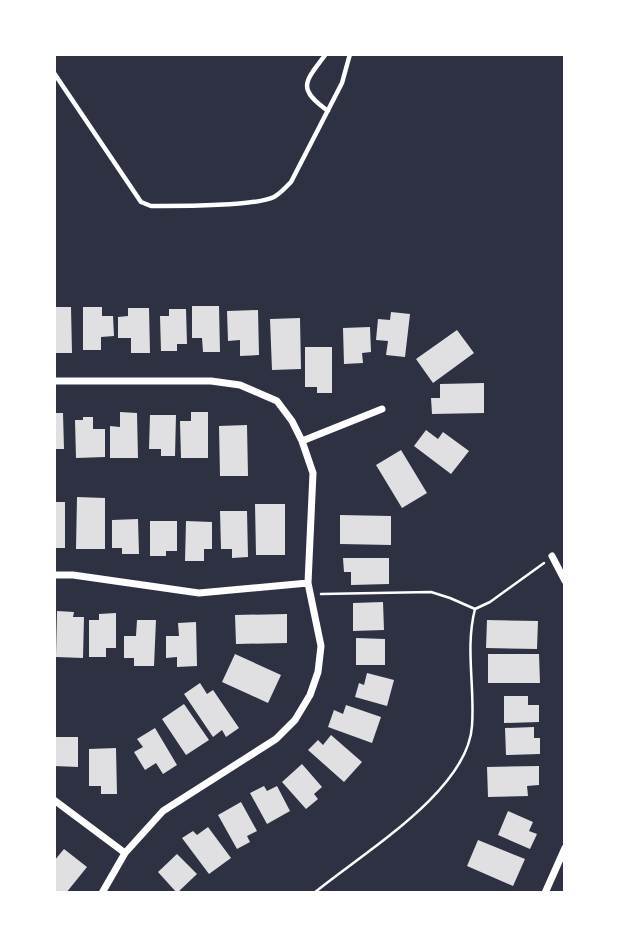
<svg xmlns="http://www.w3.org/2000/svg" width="619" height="947" font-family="'Archivo Narrow',sans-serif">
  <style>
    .building { fill: #e0e0e3 }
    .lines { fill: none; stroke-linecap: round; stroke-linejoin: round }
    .path { stroke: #fff; stroke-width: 2.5 }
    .service { stroke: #fff; stroke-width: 4.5 }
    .minor { stroke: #fff; stroke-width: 7 }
  </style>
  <rect width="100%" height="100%" fill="#2d3142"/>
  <path class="building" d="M192 306H219L220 352H203L202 338H192Z
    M54 307H71L72 353H54Z
    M83 307H102V316H113L114 336 101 337V350H83Z
    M128 308H149L150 353H131V338H118V317L128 316Z
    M169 309H186L187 344H177V351H161L160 316H169Z
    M258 310 259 355 240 356V340L228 341 227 311Z
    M391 312 410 314 405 357 386 355 388 341 376 340 378 319 390 320Z
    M300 318 301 369 272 370 270 319Z
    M370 327 371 352 362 353 363 363 344 364 343 328Z
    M457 330 474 353 433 383 416 359Z
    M305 347H332V393H317V387H305Z
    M484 383V413L432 414 431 398H440V384Z
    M120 412 137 413 138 458H110V426L120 427Z
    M191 412H208V458H181L180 421H191Z
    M54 413H63L64 449H54Z
    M150 415H176L175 456H161V449H149Z
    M83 417H93V429H105V457L76 458 75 420H83Z
    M247 425 248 476H220L219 426Z
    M426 430 438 439 443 432 469 451 451 474 414 446Z
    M401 450 427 493 402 508 376 465Z
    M77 497 105 498V549H76Z
    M54 502H65V548H54Z
    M255 504H285V555H256Z
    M220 511H247L248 557 232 558V549H221Z
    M340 515 391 516V545L340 544Z
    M138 519 139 554H122V548H112V520Z
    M150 521H177V551H166V556H150Z
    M186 521 212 522V549H204V561H185Z
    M343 558H389V584L351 585V572H344Z
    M383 602 384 630 353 631V603Z
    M57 611 74 612 73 617H84L83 658 56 657Z
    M116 613V648H106V657H89V620H99V614Z
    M287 614V643L236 644 235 615Z
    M137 620H156L154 666H134V658H124V636H136Z
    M487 620 538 621 537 649 486 648Z
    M196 622 197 666 177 667V657L166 658V636H179L178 623Z
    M356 638 385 639V665H356Z
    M235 654 281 675 268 703 222 682Z
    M488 654H539L540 683H488Z
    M367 673 394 680 387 706 355 697 359 683 364 685Z
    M200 683 207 694 213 690 239 728 226 737 222 730 213 737 184 694Z
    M504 696H528V705H539V722L504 723Z
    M184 704 209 740 186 755 162 719Z
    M346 705 381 717 372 743 328 727 334 710 343 714Z
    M534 727V738H540V754L506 755 505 728Z
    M155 728 177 765 163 774 156 763 145 770 134 752 143 747 137 739Z
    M331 735 362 762 344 782 308 750 318 740 323 745Z
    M54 737H78V767L54 766Z
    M116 748 117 794H101V786H89V749Z
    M302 764 322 787 314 794 318 799 306 809 282 782Z
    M539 766V785L527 786 528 796 488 797 487 767Z
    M264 786 267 791 277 786 290 811 267 824 250 793Z
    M241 802 257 831 247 836 250 842 237 849 218 815Z
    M508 811 533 822 529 831 537 834 530 849 498 835Z
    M208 827 231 858 209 874 182 838 193 831 197 835Z
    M478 840 525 859 513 886 467 866Z
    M64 849 87 867 66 893H54V861Z
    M177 854 197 874 177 893 158 872Z"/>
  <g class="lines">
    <path class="path" d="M321 594 431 592 450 598 475 609
      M314 893C361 854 468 791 472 726 475 686 465 648 475 609L490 602 544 563"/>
    <path class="service" d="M326 54C305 82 296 88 328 111
      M54 73 141 202 151 206C177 206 253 207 274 197 281 193 286 187 291 182L342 83 350 54"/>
    <path class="minor" d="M54 381H211L240 385 277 401 292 421 302 441 313 473 308 583 321 646 318 672 310 695 295 720 276 739 163 811 125 853 102 893
      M302 441 382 409
      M552 556 565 581
      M54 575H73L199 593 308 583
      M54 800 125 853
      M545 893 565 848"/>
  </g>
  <rect width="619" height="947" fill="none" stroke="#ffffff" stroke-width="112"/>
</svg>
